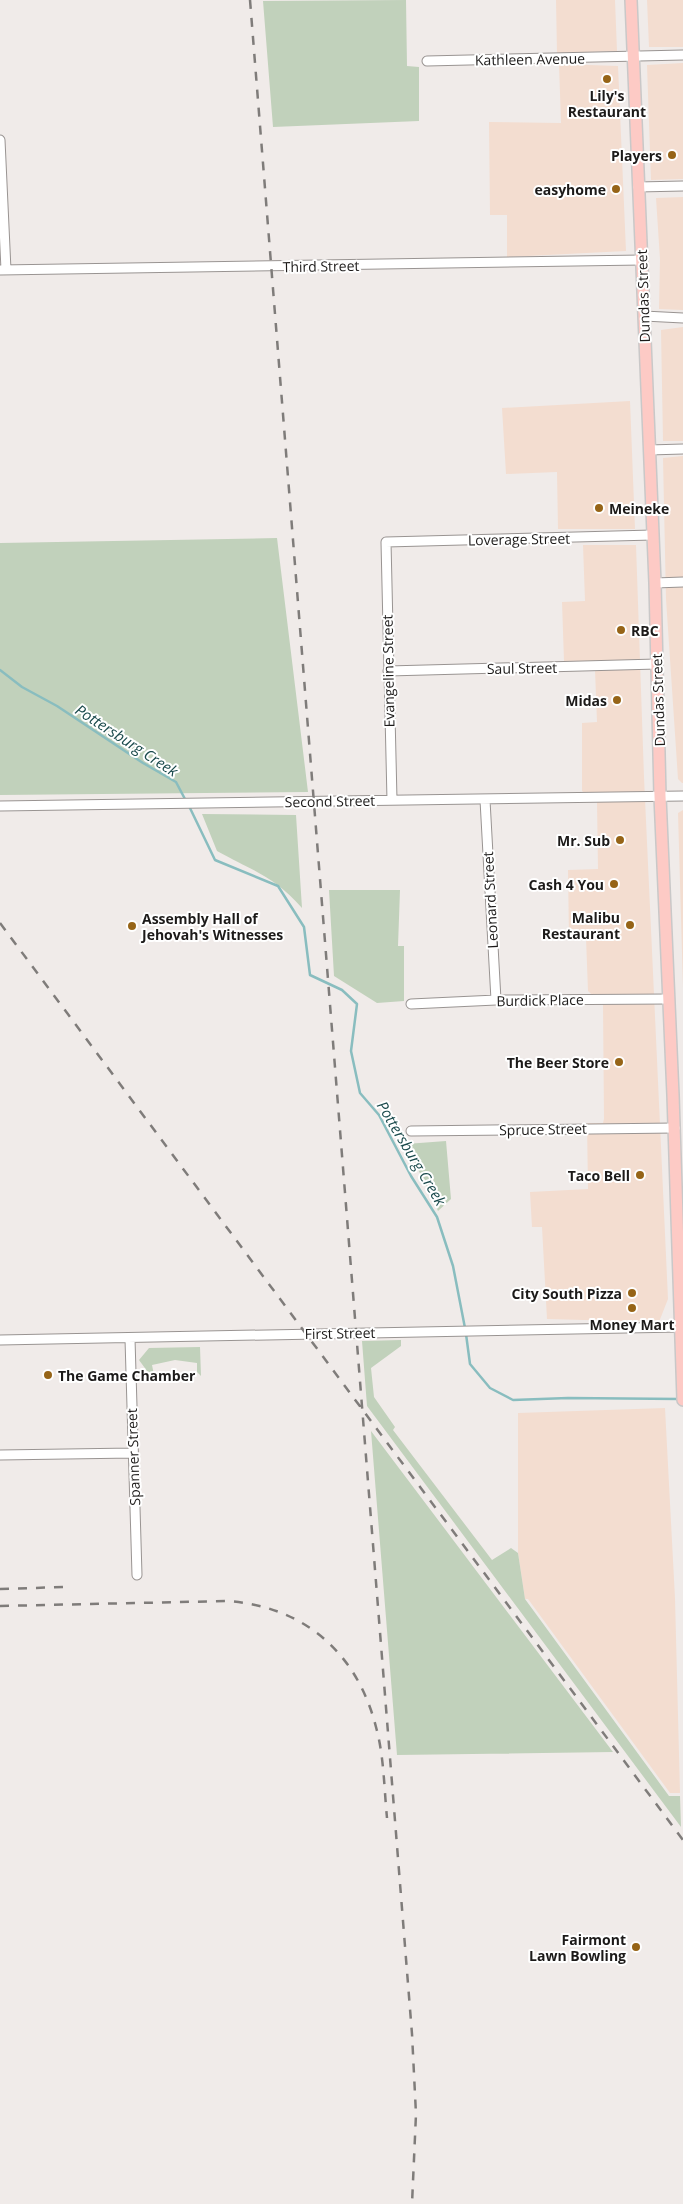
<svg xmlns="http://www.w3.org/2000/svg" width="683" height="2204" font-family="'Open Sans',sans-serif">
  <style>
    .commercial { fill: #f3ddd0 }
    .green { fill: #c1d1bb }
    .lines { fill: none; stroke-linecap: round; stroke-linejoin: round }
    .stream { stroke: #89bdbf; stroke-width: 2.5 }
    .minor-casing { stroke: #999492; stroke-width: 11 }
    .major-casing { stroke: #c9c8c8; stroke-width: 14 }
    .minor { stroke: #fff; stroke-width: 9 }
    .major { stroke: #fdcac5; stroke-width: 11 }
    .rail { stroke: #7f7c7a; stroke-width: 2.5; stroke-dasharray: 9 9; stroke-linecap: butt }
    .poi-dot { fill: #966417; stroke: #fff; stroke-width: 2 }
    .labels { text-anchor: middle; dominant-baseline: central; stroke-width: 4; stroke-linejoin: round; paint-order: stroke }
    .street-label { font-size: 14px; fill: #1c1a19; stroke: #fff }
    .poi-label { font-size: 14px; font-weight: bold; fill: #1c1a19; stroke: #fff; text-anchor: end }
    .water-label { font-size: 15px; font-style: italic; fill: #19494b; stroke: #fff }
  </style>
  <rect width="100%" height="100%" fill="#f0ebe9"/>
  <path class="commercial" d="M556 0H615L617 51 557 53Z
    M647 0H683V47H649Z
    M683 63V179L651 180 647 65Z
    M559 64 618 66 626 251 507 257V215H490L489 122 561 123Z
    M683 197V310L659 309 660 259 656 198Z
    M683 327V441H663L661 330Z
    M630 401 635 529H558L557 472 506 474 502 408Z
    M683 456V783H682L678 779 666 599 663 458Z
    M583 545H636L644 777 668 1299 659 1322 547 1319 542 1227H532L530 1192 588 1189 587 1123H603L604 1119 603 1005 588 991 586 938 569 939 568 870 598 869 597 802 582 791V723L597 722 595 670H566L564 661 562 602 585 601Z
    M683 810V988L678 813Z
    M665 1408 675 1598 680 1793H670L528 1599H525L518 1553V1413Z"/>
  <path class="green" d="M406 0 407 66 419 67V121L273 127 263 1Z
    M277 538 308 792 0 795V543Z
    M202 814 296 815 302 908C274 876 253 871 217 851Z
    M329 890H400L398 946H404V1001L377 1003 334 976Z
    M446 1141 451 1199 438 1211 406 1144Z
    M401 1340V1346L371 1368 374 1397 395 1427 393 1430 492 1560 511 1548 518 1553 525 1599 669 1796H680L681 1827 367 1406 362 1341Z
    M200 1347 201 1376 197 1372V1363L175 1360 152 1365 154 1375H150L139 1360 149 1348Z
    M371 1431 613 1752 397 1755Z"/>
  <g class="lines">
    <path class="stream" d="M0 670 22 687 57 706 143 763 176 782 186 801
      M189 806 215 860 278 886 304 927 310 975 342 990 357 1004 351 1051 360 1093 379 1115 411 1176 437 1217 453 1266 465 1328
      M466 1334 470 1364 490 1388 513 1400 568 1398 680 1399"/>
    <g class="minor-casing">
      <path id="minor" d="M427 61 683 55
        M0 140 6 270
        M638 187 683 186
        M0 270 642 260
        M644 316 683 318
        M649 450 683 449
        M655 583 683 582
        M388 671 657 664
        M392 800 386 542 653 535
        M485 800 496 1000
        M0 806 683 796
        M411 1004 496 1000 669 999
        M411 1131 675 1128
        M130 1339 137 1575
        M0 1340 680 1327
        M0 1455 133 1453"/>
    </g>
    <g class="major-casing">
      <path id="major" d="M631 0 655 583 660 796 673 1095 683 1400"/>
    </g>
    <use href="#minor" class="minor"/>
    <use href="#major" class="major"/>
    <path class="rail" d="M250 0 412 2034 416 2114 412 2204
      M0 923 683 1840
      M0 1589 65 1587
      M0 1606 227 1601C303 1606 357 1652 376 1727 384 1756 384 1787 387 1818"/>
  </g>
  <g class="poi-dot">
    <circle cx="607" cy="79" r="5"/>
    <circle cx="672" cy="155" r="5"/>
    <circle cx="616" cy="189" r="5"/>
    <circle cx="599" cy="508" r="5"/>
    <circle cx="621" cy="630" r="5"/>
    <circle cx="617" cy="700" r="5"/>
    <circle cx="620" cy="840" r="5"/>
    <circle cx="614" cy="884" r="5"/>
    <circle cx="630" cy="925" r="5"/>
    <circle cx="132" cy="926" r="5"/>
    <circle cx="619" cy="1062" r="5"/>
    <circle cx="640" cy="1175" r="5"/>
    <circle cx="632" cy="1293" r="5"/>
    <circle cx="632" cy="1308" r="5"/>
    <circle cx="48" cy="1375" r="5"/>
    <circle cx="636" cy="1947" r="5"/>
  </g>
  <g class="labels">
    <g class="street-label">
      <text transform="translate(530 59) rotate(-1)">Kathleen Avenue</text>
      <text transform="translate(321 266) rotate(-1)">Third Street</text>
      <text transform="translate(643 296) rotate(-92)">Dundas Street</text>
      <text transform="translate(519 539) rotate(-1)">Loverage Street</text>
      <text transform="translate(522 668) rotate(-1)">Saul Street</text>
      <text transform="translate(388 671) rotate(-91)">Evangeline Street</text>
      <text transform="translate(658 700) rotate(-92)">Dundas Street</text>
      <text transform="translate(330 801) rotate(-1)">Second Street</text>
      <text transform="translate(490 900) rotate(-93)">Leonard Street</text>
      <text transform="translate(540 1000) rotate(-1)">Burdick Place</text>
      <text transform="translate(543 1129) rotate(-1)">Spruce Street</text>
      <text transform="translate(340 1333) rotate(-1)">First Street</text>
      <text transform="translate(133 1457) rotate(-92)">Spanner Street</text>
    </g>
    <g class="poi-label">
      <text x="607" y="95" text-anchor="middle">Lily's<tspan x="607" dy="16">Restaurant</tspan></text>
      <text x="662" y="155">Players</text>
      <text x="606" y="189">easyhome</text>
      <text x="609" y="508" text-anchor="start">Meineke</text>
      <text x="631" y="630" text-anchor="start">RBC</text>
      <text x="607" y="700">Midas</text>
      <text x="610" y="840">Mr. Sub</text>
      <text x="604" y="884">Cash 4 You</text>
      <text x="620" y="917">Malibu<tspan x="620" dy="16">Restaurant</tspan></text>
      <text x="142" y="918" text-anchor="start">Assembly Hall of<tspan x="142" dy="16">Jehovah's Witnesses</tspan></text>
      <text x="609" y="1062">The Beer Store</text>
      <text x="630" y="1175">Taco Bell</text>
      <text x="622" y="1293">City South Pizza</text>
      <text x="632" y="1324" text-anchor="middle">Money Mart</text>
      <text x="58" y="1375" text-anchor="start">The Game Chamber</text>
      <text x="626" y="1939">Fairmont<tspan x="626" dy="16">Lawn Bowling</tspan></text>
    </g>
    <g class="water-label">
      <text transform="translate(127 740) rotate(33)">Pottersburg Creek</text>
      <text transform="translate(412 1153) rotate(59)">Pottersburg Creek</text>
    </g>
  </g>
</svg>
